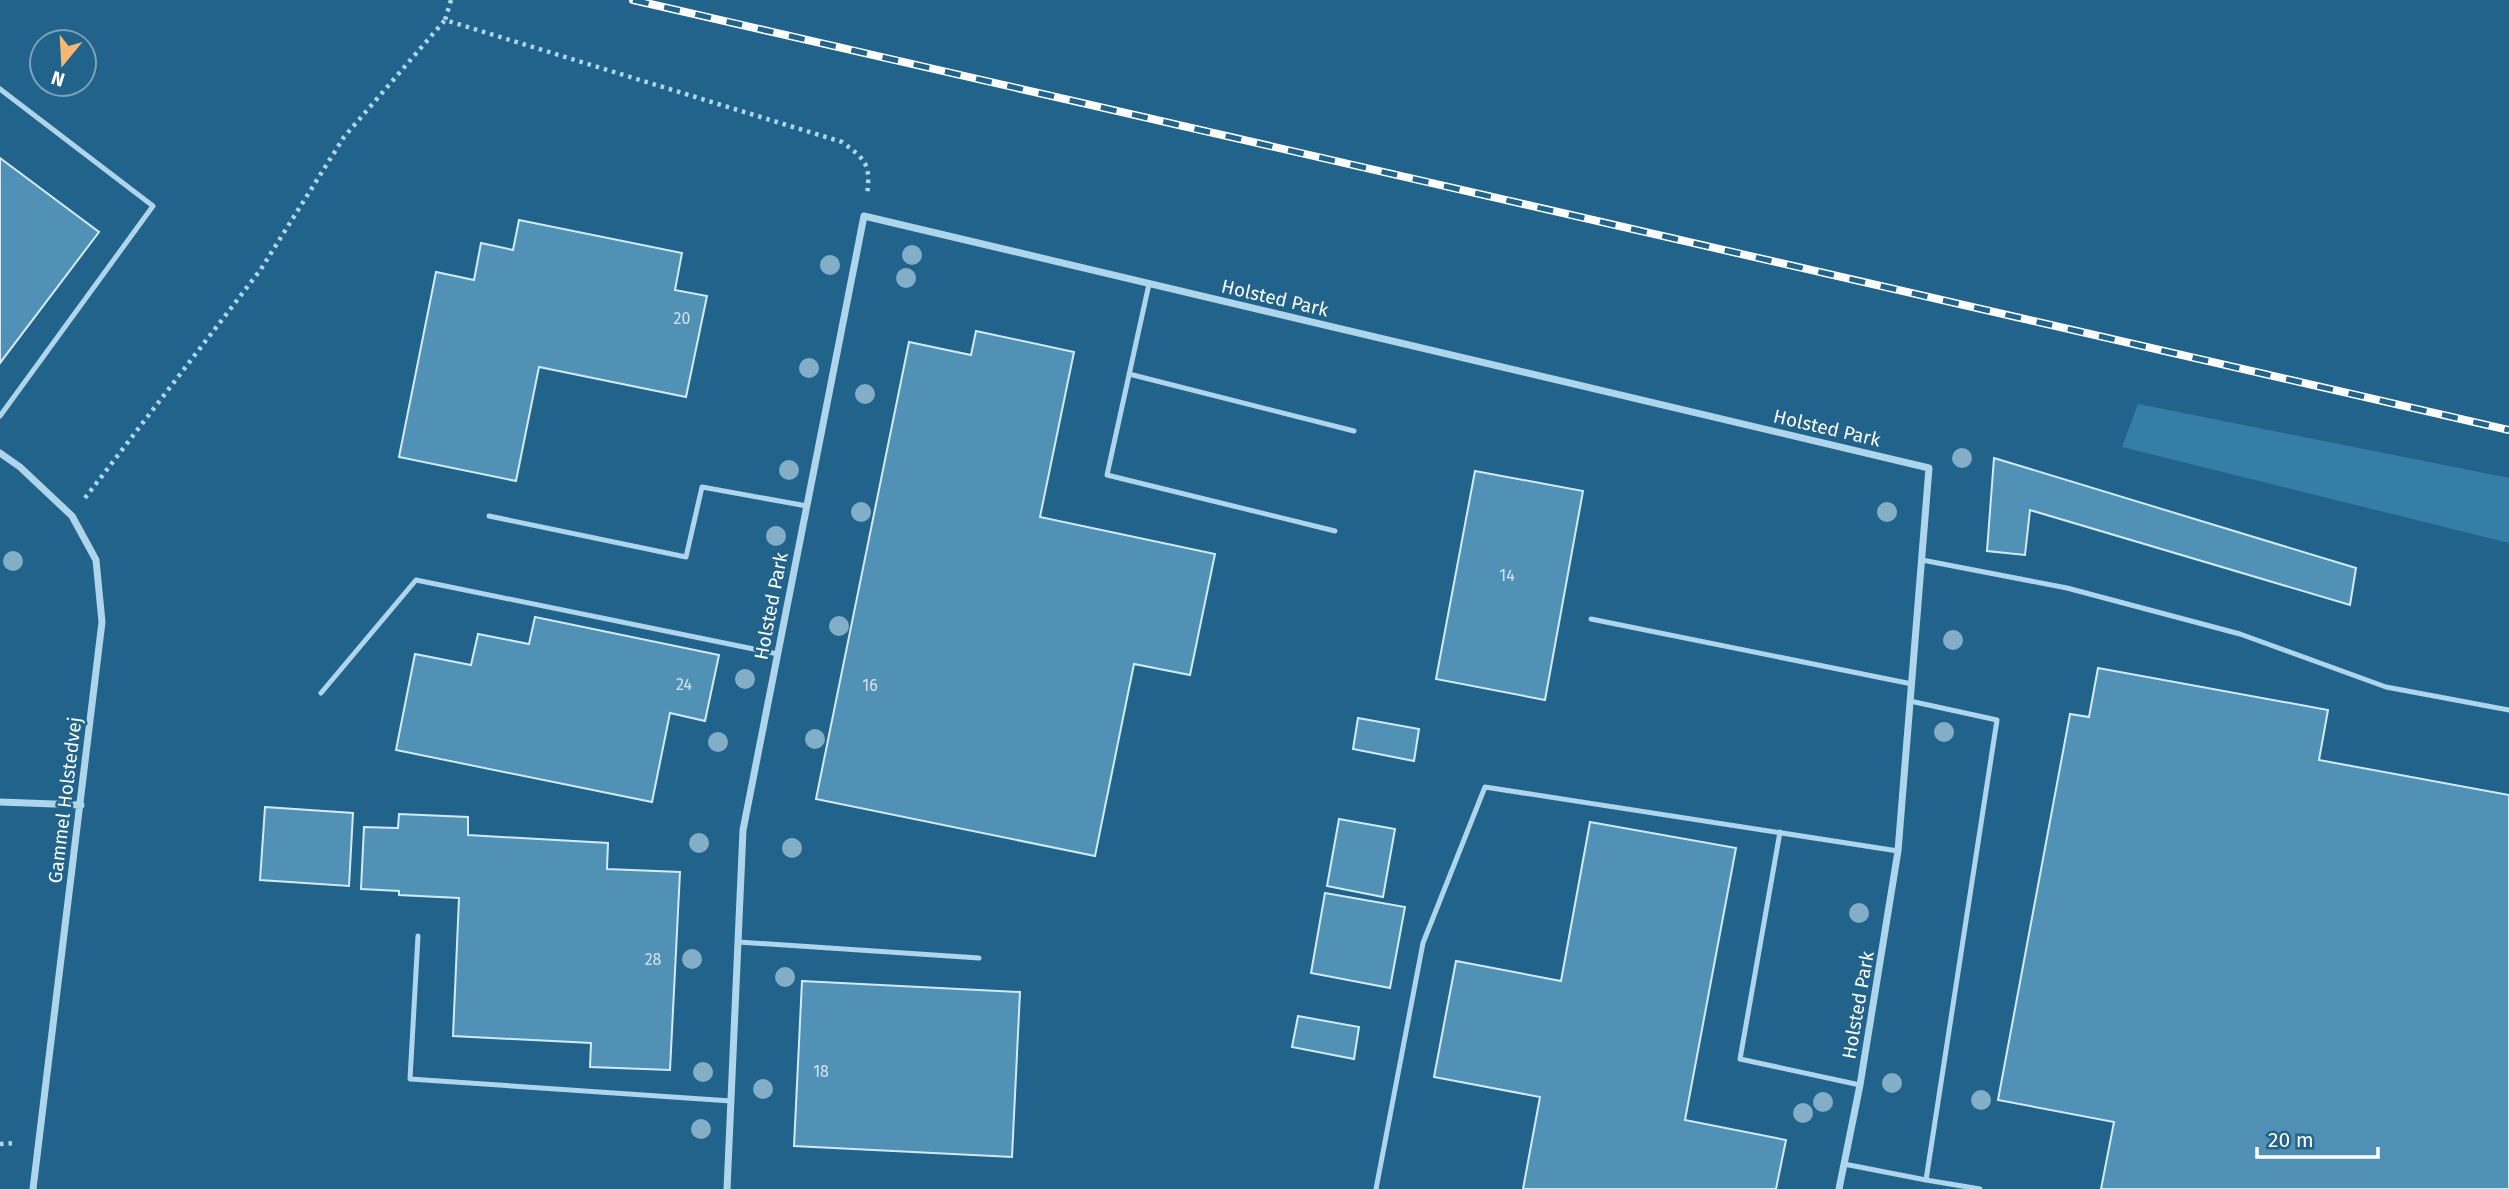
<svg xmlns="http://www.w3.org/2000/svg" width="2509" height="1189" font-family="'Fira Sans',sans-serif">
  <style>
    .green { fill: #357ea8 }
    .building { fill: #5291b6; stroke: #d3ebf8; stroke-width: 2 }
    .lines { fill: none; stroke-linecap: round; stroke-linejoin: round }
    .path { stroke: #aed5eb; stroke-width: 4.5; stroke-dasharray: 3.5 5; stroke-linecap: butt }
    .service { stroke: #aed5eb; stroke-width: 5 }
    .minor { stroke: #aed5eb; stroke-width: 7 }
    .rail-casing { stroke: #fff; stroke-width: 8 }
    .rail { stroke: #21638b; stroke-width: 5; stroke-dasharray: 16; stroke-linecap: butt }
    .tree { fill: #83aec7 }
    .labels { text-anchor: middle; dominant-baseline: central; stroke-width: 5; stroke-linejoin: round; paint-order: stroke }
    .number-label { font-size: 16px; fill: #d4e4ed }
    .street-label { font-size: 19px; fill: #fff; stroke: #21638b }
  </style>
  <rect width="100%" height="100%" fill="#21638b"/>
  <path class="green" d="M2138 404 2509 478V543L2122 447Z"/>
  <path class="building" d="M0 158 99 232 0 363Z
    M519 220 682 253 675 290 707 296 686 397 539 367 516 481 399 457 436 272 474 280 481 243 513 250Z
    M976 331 1074 352 1040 517 1215 554 1190 675 1134 664 1095 856 816 799 909 342 971 355Z
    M1994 458 2356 568 2350 605 2030 510 2025 555 1987 551Z
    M1475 471 1583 491 1545 700 1436 679Z
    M535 617 719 655 705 721 670 713 652 802 396 750 415 654 471 665 478 634 529 644Z
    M2098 668 2328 710 2319 760 2509 795V1189H2101L2114 1122 1998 1100 2070 714 2089 717Z
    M1358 718 1419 729 1414 761 1353 749Z
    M265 807 353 813 349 886 260 880Z
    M399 814 468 817V835L608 843 607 869 680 872 670 1070 590 1067 591 1043 453 1036 459 898 399 895V891L361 889 364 827 398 828Z
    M1339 819 1395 829 1383 897 1327 886Z
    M1590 822 1736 848 1685 1120 1786 1140 1776 1189H1523L1540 1097 1434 1077 1456 961 1561 981Z
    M1325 893 1405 907 1390 988 1311 973Z
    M802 981 1020 992 1012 1157 794 1146Z
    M1298 1016 1359 1027 1354 1059 1292 1047Z"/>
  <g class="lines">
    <path class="path" d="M451 0 445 20 842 142C866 160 871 164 867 195
      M85 498 261 269 344 137 445 20
      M0 1144 17 1143"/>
    <path class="service" d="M0 89 153 206 0 416
      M1149 284 1107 475 1335 531
      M1129 374 1354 431
      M489 516 686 557 702 487 807 506
      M1922 560 2067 588 2240 634 2386 687 2509 710
      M1591 619 1912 684
      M321 693 416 580 778 654
      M1780 832 1740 1059 1860 1085
      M418 936 410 1079 731 1101
      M738 942 979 958
      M1844 1164 1926 1180 1997 720 1910 701
      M1926 1180 1980 1189
      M1376 1189 1423 943 1485 787 1898 851"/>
    <path class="minor" d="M0 453 20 467 72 516 96 560 102 622 33 1189
      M0 802 81 805
      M727 1189 743 830 864 216 1929 468 1898 851 1860 1085 1839 1189"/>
    <g class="rail-casing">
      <path id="rail" d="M633 0 2509 430"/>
    </g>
    <use href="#rail" class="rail"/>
  </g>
  <g class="tree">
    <circle cx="912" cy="255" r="10"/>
    <circle cx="830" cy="265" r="10"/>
    <circle cx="906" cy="278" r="10"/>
    <circle cx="809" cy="368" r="10"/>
    <circle cx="865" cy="394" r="10"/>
    <circle cx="1962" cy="458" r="10"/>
    <circle cx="789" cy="470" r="10"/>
    <circle cx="861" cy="512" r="10"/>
    <circle cx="1887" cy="512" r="10"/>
    <circle cx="776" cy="536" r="10"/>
    <circle cx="13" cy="561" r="10"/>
    <circle cx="839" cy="626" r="10"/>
    <circle cx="1953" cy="640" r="10"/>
    <circle cx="745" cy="679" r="10"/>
    <circle cx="1944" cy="732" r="10"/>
    <circle cx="815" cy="739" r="10"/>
    <circle cx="718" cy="742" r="10"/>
    <circle cx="699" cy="843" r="10"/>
    <circle cx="792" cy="848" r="10"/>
    <circle cx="1859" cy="913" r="10"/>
    <circle cx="692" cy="959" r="10"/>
    <circle cx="785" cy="977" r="10"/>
    <circle cx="703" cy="1072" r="10"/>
    <circle cx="1892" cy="1083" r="10"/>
    <circle cx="763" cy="1089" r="10"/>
    <circle cx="1981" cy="1100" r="10"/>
    <circle cx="1823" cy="1102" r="10"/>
    <circle cx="1803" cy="1113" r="10"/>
    <circle cx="701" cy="1129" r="10"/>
  </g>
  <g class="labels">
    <g class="number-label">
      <text x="682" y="318">20</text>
      <text x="1507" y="575">14</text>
      <text x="684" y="684">24</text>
      <text x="870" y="685">16</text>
      <text x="653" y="959">28</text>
      <text x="821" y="1071">18</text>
    </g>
    <g class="street-label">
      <text transform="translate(1275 298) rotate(13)">Holsted Park</text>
      <text transform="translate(1827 428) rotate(13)">Holsted Park</text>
      <text transform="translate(771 606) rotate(-79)">Holsted Park</text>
      <text transform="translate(65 800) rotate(-83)">Gammel Holstedvej</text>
      <text transform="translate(1858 1005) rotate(-80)">Holsted Park</text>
    </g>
  </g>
  <g transform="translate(63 63) rotate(198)"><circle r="33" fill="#21638b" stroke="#7aa1b9" stroke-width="2"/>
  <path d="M0-5L12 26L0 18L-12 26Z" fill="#f7b770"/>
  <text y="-10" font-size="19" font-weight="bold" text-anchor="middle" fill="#ffffff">N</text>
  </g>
  <path d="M2257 1147v10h121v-10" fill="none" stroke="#ffffff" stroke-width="3.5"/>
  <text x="2268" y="1147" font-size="21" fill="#ffffff" stroke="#21638b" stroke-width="5" paint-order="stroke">20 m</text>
</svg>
